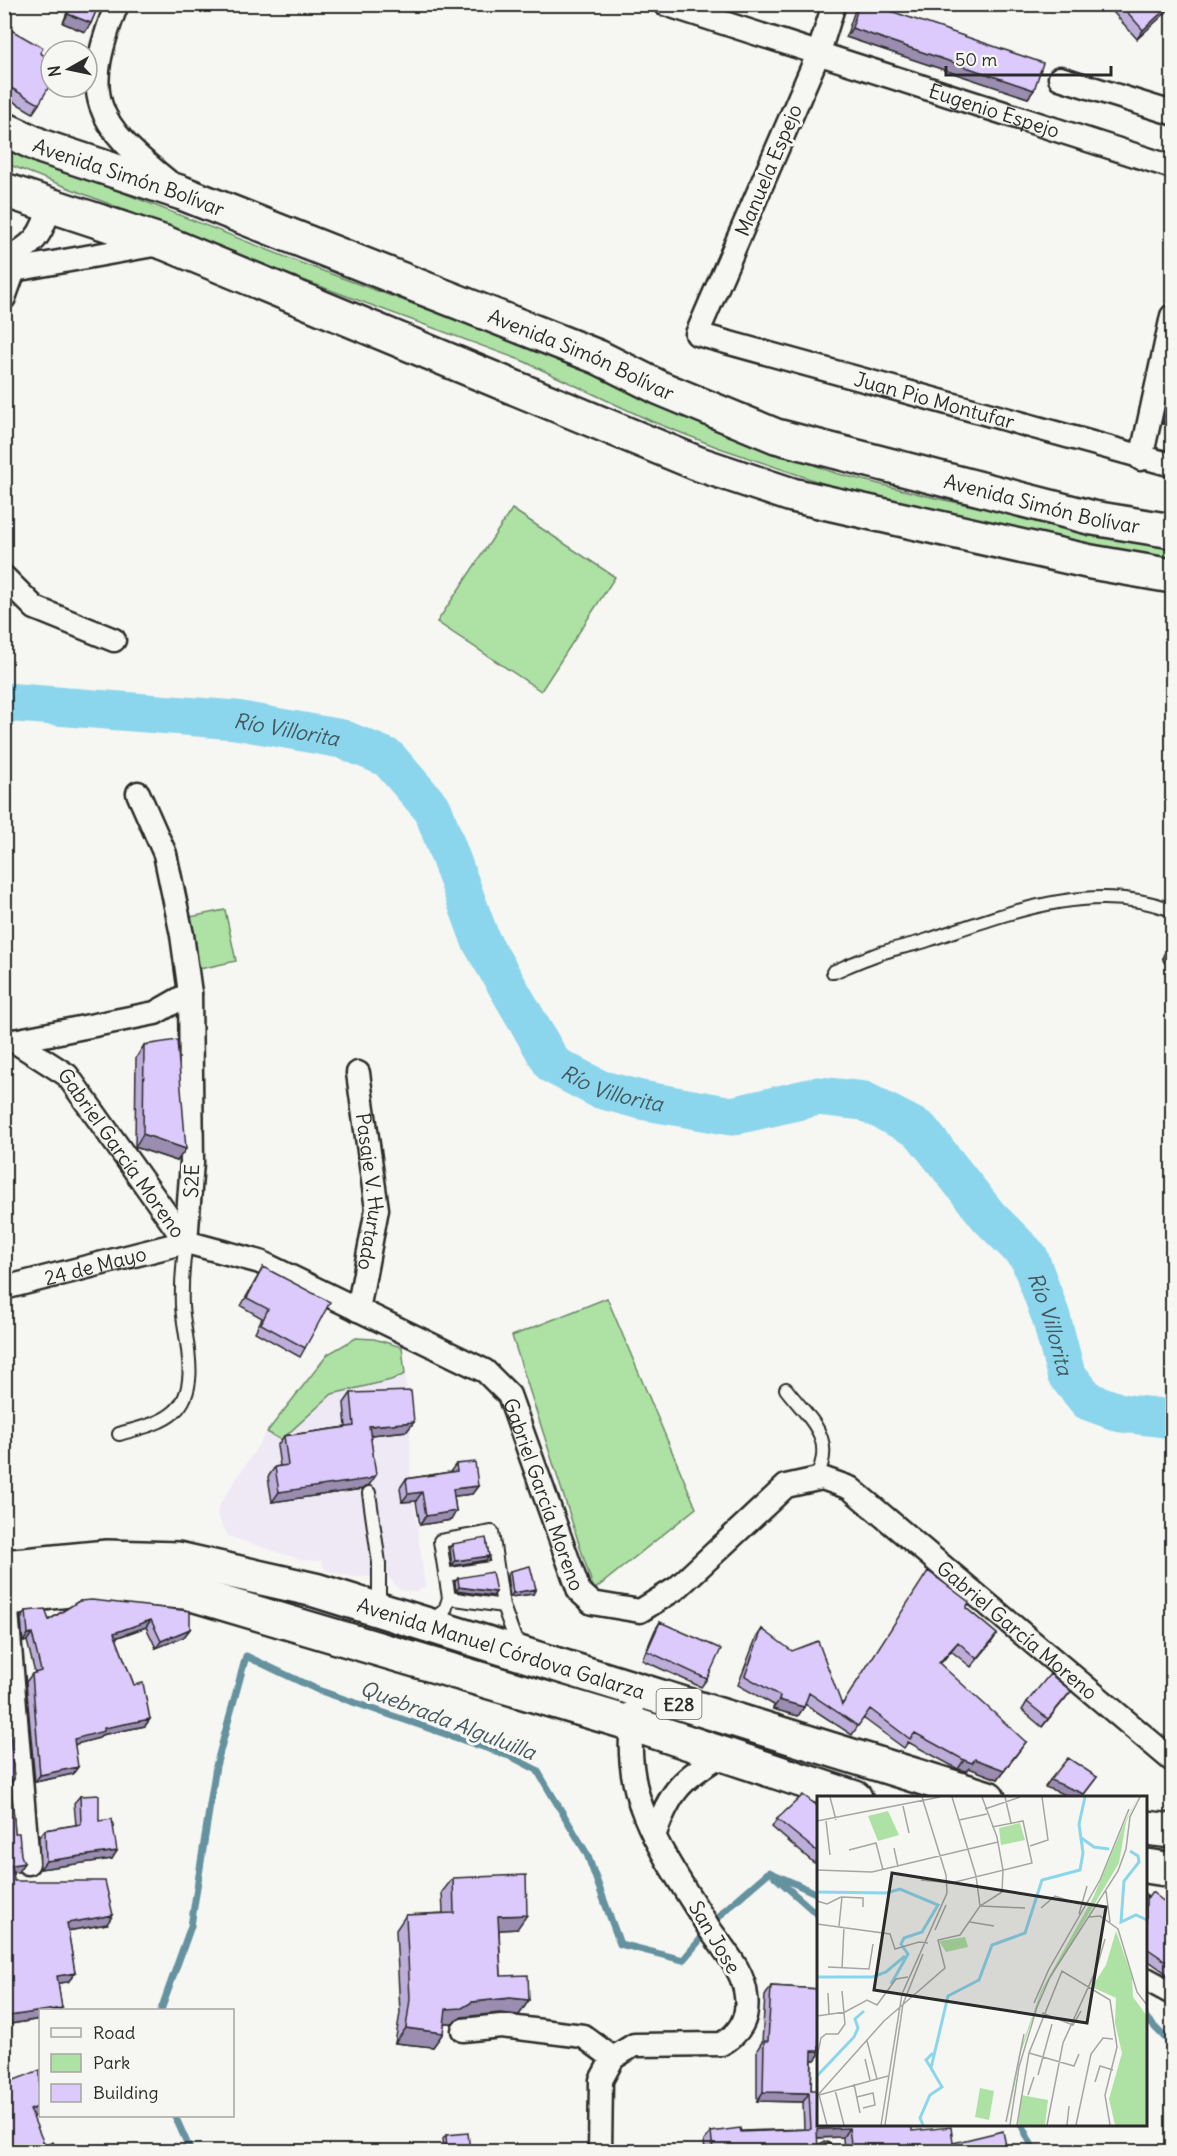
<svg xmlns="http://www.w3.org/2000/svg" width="1177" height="2156" font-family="Delius,sans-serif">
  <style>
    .built { fill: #eee9f5 }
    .green { fill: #ade2a4; stroke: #6c8668; stroke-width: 1.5 }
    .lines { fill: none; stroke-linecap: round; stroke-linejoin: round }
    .stream { stroke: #65929f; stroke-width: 7 }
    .river { stroke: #8bd6ec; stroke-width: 39 }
    .lane-casing { stroke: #2b2b2b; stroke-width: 16 }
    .street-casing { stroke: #2b2b2b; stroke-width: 27 }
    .primary-casing { stroke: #2b2b2b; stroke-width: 38 }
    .highway-casing { stroke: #2b2b2b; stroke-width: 38 }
    .lane { stroke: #f6f6f2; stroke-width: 12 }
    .street { stroke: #f6f6f2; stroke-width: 22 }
    .primary { stroke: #f6f6f2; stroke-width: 33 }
    .highway { stroke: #f6f6f2; stroke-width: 33 }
    .wall { fill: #bdaed9; stroke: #2b2b2b; stroke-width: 1.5 }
    .shaded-wall { fill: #9a8db0; stroke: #2b2b2b; stroke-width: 1.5 }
    .building { fill: #dccafc; stroke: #2b2b2b; stroke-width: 1.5 }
    .labels { text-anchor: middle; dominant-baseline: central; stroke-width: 6; stroke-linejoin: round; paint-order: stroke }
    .shield { fill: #f6f6f2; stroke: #686867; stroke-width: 1.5 }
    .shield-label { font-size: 18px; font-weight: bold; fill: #2b2b2b }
    .street-label { font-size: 20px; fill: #2b2b2b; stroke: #f6f6f2 }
    .water-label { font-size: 21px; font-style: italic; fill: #43565b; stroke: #f6f6f2 }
    .inset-river { fill: none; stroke: #8bd6ec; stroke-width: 3 }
    .inset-road { fill: none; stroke: #a5a5a2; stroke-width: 1.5 }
    .view { fill: #2b2b2b; fill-opacity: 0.15; stroke: #2b2b2b; stroke-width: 3 }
    .inset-edge { fill: none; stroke: #2b2b2b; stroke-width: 3 }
  </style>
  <rect width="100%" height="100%" fill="#f6f6f2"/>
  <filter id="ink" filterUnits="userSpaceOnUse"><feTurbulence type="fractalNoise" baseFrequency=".0167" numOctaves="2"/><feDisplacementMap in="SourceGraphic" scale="12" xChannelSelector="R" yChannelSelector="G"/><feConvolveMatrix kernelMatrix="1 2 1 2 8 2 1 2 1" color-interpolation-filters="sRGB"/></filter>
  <g filter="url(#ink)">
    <path class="built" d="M356 1338 374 1339 402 1347 410 1421V1473L425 1587 415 1592 400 1590 388 1576 353 1577 326 1570 321 1561 302 1560 228 1536 217 1514 220 1504 267 1432 301 1387 328 1354Z"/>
    <path class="green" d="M4 146 301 263 528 346 627 388 658 406 835 473 935 498 1172 548V562L930 511 831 486 717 447 651 421 523 361 295 277 5 163Z
      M512 509 615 577 541 691 437 622Z
      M225 910 236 961 195 970 185 918Z
      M607 1298 696 1508 594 1590 512 1336Z
      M356 1338 374 1339 402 1347 405 1374 391 1380 332 1394 281 1440 267 1432 328 1354Z"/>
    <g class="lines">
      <path class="stream" d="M775 1877 818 1915
        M161 2010 191 1926 216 1766 246 1656 318 1690 512 1757 537 1770 587 1854 620 1944 683 1960 725 1910 769 1872 818 1894
        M1146 2018 1172 2045
        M175 2116 191 2152
        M1021 2124 1035 2152"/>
      <path class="river" id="s1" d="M4 702 236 720 342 739 388 758 433 810 481 941 553 1065 599 1089 641 1100 732 1116 818 1096 864 1101 920 1130 989 1217 1029 1257 1051 1317 1066 1374 1088 1401 1121 1413 1172 1419"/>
      <g class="lane-casing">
        <path id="lane" d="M1170 958H1172
          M833 972C850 965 867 957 884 952 899 947 914 945 928 940 1005 914 1092 879 1172 910
          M786 1389C809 1419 838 1439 815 1479
          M119 1434C136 1429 161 1424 174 1412 202 1388 184 1337 182 1306 181 1284 183 1263 186 1242
          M369 1493 379 1563V1609
          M445 1575 497 1567
          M449 1598 503 1606
          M431 1621 445 1610 449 1598 440 1541 492 1532 503 1606 518 1647
          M825 2149 826 2152"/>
      </g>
      <g class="street-casing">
        <g id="street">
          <path d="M117 4C80 98 94 122 170 183"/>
          <path id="s2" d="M665 4 1172 167"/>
          <path id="s3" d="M834 4 819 52 697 334 1172 465"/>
          <path d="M1060 78 1172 113"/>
          <path d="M4 262C33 244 42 238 50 204"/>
          <path d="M4 267 14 270 159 244"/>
          <path d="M4 298 14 270"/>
          <path d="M1141 459 1172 316"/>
          <path d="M4 577 35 608 114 640"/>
          <path d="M138 793 165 854 182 935 190 993 192 1162 186 1242"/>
          <path id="s4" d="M4 1040 14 1041 67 1075 186 1242 260 1262 485 1371 509 1395 579 1591 592 1603 640 1611 677 1588 786 1486 822 1478 850 1488 1172 1760"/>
          <path d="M14 1041 155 1013 190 993"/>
          <path id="s5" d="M358 1073 377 1209 358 1310"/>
          <path id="s6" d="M4 1288 186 1242"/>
          <path d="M5 1587 28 1863"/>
          <path d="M654 1836C671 1789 681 1780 723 1754"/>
          <path d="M1146 1979 1172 1993"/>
          <path d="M463 2030 501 2026 583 2036 613 2058"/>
          <path d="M600 2152 601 2080 613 2058 634 2045 721 2044C740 2034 749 2018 746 1996 744 1970 722 1948 709 1928 687 1892 661 1855 645 1816 631 1783 628 1748 633 1712"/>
        </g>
      </g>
      <g class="primary-casing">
        <g id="primary">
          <path id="s7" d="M4 1567 107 1557 178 1559 315 1590 988 1798"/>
          <path d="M4 1601C69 1585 120 1587 185 1592L632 1724 855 1798"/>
          <path d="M1146 1828 1172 1831"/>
          <path d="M1146 1866 1172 1870"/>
        </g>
      </g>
      <g class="highway-casing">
        <g id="highway">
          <path id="s8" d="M4 129 43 147 182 193 598 357 660 388 776 436 1093 518 1172 531"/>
          <path d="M4 190 165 243 699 464 792 495 1091 562 1172 576"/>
        </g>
      </g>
      <use href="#lane" class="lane"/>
      <use href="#street" class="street"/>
      <use href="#primary" class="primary"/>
      <use href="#highway" class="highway"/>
    </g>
    <path class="wall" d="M70 4H99L91 23 85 32 63 23Z
      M858 4H870L1034 90 1028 98 846 37 855 10Z
      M1073 4H1085L1079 11Z
      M1106 4H1173V6L1137 39Z
      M4 26 40 53 39 104 33 113 4 96Z
      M1173 377V426L1162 424Z
      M144 1045 177 1161 135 1147 136 1058Z
      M263 1267 305 1348 300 1357 255 1332 262 1318 241 1306 258 1276Z
      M351 1393 414 1422 407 1431 370 1435 376 1475 369 1485 362 1489 272 1502 268 1477 275 1467 280 1466 277 1446 284 1436 346 1427 344 1403Z
      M456 1464 478 1486 472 1494 454 1496 456 1511 451 1520 420 1525 416 1501 402 1502 400 1488 406 1479 450 1472Z
      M452 1544 489 1556 486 1560 452 1566 450 1548Z
      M510 1571 533 1594 510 1597 507 1576Z
      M458 1578 496 1592 493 1596 456 1591 455 1582Z
      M79 1601 190 1629 184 1637 156 1648 146 1627 116 1638 134 1685 150 1719 145 1726 101 1735 99 1738 75 1744 73 1774 35 1782 26 1682 32 1674 35 1673 27 1641 23 1642 21 1619 26 1611 49 1620Z
      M966 1608 997 1634 971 1667 951 1651 940 1664 1019 1751 998 1779 969 1768 966 1771 958 1769 908 1742 904 1748 863 1718 852 1735 805 1704 804 1707 798 1716 773 1709 774 1705 738 1685 756 1638 762 1629 841 1704Z
      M660 1622 707 1679 701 1687 642 1660 655 1630Z
      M4 1661 14 1779 11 1784 18 1872H13L14 1881 107 1924 68 1931 75 1973 68 1982 58 1983 62 2008 60 2010H40V2019L4 2025Z
      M1071 1691 1042 1727 1022 1710 1027 1702Z
      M80 1796 99 1821 112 1859 40 1869 39 1837 45 1830 76 1825 74 1803Z
      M819 1807V1858L814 1863 772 1827 777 1819Z
      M453 1878 517 1929 499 1930 501 1976 529 2000 519 2015 500 2013 462 2017 452 2023H444L443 2033 433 2047 395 2043 400 2013 396 1930 406 1915 443 1913 442 1892Z
      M1146 1895 1148 1898 1167 1904 1173 1899V1978L1146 1959Z
      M771 1986 819 1989V2055L815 2060H812L811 2090 912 2131 953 2143 1007 2151H844L843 2137 817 2138 818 2151H705L704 2141 711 2132 804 2129 803 2102 757 2101V2050L762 2042 765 1996Z
      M446 2135 470 2151H444L443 2139Z"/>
    <path class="shaded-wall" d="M1171 4H1173V6L1137 39 1143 30Z
      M68 14 91 23 85 32 63 23Z
      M852 28 1034 90 1028 98 846 37Z
      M1173 410V426L1162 424Z
      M143 1134 186 1149 177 1161 135 1147Z
      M414 1422 407 1431 362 1436 369 1426Z
      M376 1475 369 1485 362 1489 272 1502 279 1492Z
      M478 1486 472 1494 447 1497 453 1489Z
      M422 1492 416 1501 402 1502 408 1494Z
      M456 1511 451 1520 420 1525 426 1516Z
      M489 1556 486 1560 452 1566 455 1561Z
      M459 1587 496 1592 493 1596 456 1591Z
      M536 1589 533 1594 510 1597 513 1593Z
      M151 1620 146 1627 109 1640 114 1633Z
      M190 1629 184 1637 156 1648 161 1641Z
      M32 1633 27 1641 23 1642 28 1634Z
      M997 1634 991 1643 971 1667 977 1659Z
      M958 1642 951 1651 933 1672 939 1663Z
      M1071 1691 1065 1699 1042 1727 1048 1719Z
      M779 1700 804 1707 798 1716 773 1709Z
      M150 1719 145 1726 101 1735 99 1738 69 1746 74 1739 104 1728Z
      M1026 1742 998 1779 969 1768 966 1771 958 1769 964 1760 975 1759Z
      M78 1767 73 1774 35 1782 40 1775Z
      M1097 1777 1082 1797H1071L1045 1787 1050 1780Z
      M117 1851 112 1859 40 1869 46 1861Z
      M24 1863 18 1872 6 1873 12 1865Z
      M113 1915 107 1924 61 1932 67 1923Z
      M527 1915 517 1929 488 1931 498 1916Z
      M75 1973 68 1982 50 1984 57 1976Z
      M510 1998 529 2000 519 2015 500 2013 462 2017 452 2023H436L446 2009 472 2002Z
      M62 2008 60 2010H45Z
      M40 2011V2019L4 2025V2022L9 2016Z
      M406 2028 443 2033 433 2047 395 2043Z
      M812 2051H819V2055L815 2060H805Z
      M763 2092 809 2093 803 2102 757 2101Z
      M40 2106V2114L22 2121 30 2110Z
      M849 2128 843 2137 810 2138 817 2129Z"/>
    <path class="building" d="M72 4H99L91 23 68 14Z
      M859 4H870L1043 63 1034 90 852 28Z
      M1120 4H1171L1143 30Z
      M4 26 43 48 40 53 51 60V83L39 104 4 84Z
      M177 1040 186 1149 143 1134 144 1045Z
      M263 1267 330 1302 305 1348 261 1324 268 1309 247 1298Z
      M411 1391 414 1422 369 1426 376 1475 369 1479 279 1492 275 1467 288 1465 284 1436 354 1426 351 1393Z
      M475 1462 478 1486 453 1489 456 1511 426 1516 422 1492 408 1494 406 1479 457 1471 456 1464Z
      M486 1538 489 1556 455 1561 452 1544Z
      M530 1566 536 1589 513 1593 510 1571Z
      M928 1571 969 1602 966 1608 997 1634 977 1659 958 1642 939 1663 1026 1742 1004 1770 975 1759 972 1763 964 1760 915 1733 910 1739 870 1709 858 1726 809 1693 804 1707 779 1700 780 1696 745 1676 762 1629 792 1651 818 1641 842 1705Z
      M492 1572 496 1592 459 1587 458 1578Z
      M92 1600 190 1611V1629L161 1641 151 1620 114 1633 134 1685 143 1683 150 1719 104 1728V1731L74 1739 78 1767 40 1775 32 1674 41 1671 32 1633 28 1634 26 1611 45 1609 49 1620 79 1601Z
      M660 1622 721 1649 707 1679 647 1651Z
      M4 1661 14 1779 11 1780 15 1833H19L21 1855 24 1863 12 1865 14 1881H105L113 1915 67 1923 75 1973 57 1976 62 2008 9 2016 8 2008 4 2009Z
      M1050 1674 1071 1691 1048 1719 1027 1702Z
      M1068 1758 1097 1777 1084 1794 1050 1780Z
      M99 1795V1821L112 1819 117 1851 46 1861 45 1830 81 1824 80 1796Z
      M803 1795 819 1807V1853L777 1819Z
      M526 1875 527 1915 498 1916 501 1976 528 1975 529 2000 510 1998 472 2002 462 2008 446 2009 443 2033 406 2028 410 1999 406 1915 454 1913 453 1878Z
      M1152 1892 1167 1904 1171 1898 1173 1899V1966L1148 1949 1146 1952V1895L1148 1898Z
      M771 1986 819 1989V2051H812L811 2090H819V2124H912V2131L951 2127 953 2143 1003 2131 1007 2151H852L849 2128 817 2129 818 2151H713L711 2132 740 2128 741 2132 811 2129 809 2093 763 2092 764 2041H768Z
      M40 2070V2106L30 2110 45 2146 53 2142 57 2151H4V2084Z
      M468 2133 470 2151H447L446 2135Z"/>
  </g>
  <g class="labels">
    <rect class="shield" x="656.5" y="1689" width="45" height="30" rx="4.5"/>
    <g class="shield-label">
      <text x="679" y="1704">E28</text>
    </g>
    <g class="street-label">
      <text stroke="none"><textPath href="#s2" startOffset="346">Eugenio Espejo</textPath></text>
      <text transform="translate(768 170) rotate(-67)">Manuela Espejo</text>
      <text stroke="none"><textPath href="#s8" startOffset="134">Avenida Simón Bolívar</textPath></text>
      <text stroke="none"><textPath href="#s8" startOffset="620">Avenida Simón Bolívar</textPath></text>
      <text stroke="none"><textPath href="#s3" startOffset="604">Juan Pio Montufar</textPath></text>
      <text stroke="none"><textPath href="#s8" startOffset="1106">Avenida Simón Bolívar</textPath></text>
      <text stroke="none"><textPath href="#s4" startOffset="168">Gabriel García Moreno</textPath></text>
      <text transform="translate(191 1181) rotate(-88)">S2E</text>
      <text stroke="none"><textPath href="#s5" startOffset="120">Pasaje V. Hurtado</textPath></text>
      <text stroke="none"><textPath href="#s6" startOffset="94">24 de Mayo</textPath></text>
      <text stroke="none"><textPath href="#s4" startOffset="744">Gabriel García Moreno</textPath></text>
      <text stroke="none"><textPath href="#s4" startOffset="1392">Gabriel García Moreno</textPath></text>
      <text stroke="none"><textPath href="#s7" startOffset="510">Avenida Manuel Córdova Galarza</textPath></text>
      <text transform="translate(715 1937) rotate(59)">San Jose</text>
    </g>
    <g class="water-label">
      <text stroke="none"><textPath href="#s1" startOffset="284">Río Villorita</textPath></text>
      <text stroke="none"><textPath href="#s1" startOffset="806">Río Villorita</textPath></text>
      <text stroke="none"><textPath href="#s1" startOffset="1365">Río Villorita</textPath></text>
      <text transform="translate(448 1720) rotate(21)">Quebrada Alguluilla</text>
    </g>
  </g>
  <g transform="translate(817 1796)">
    <rect width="330" height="330" fill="#f6f6f2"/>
    <path d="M321 1 309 26 302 67 225 196 204 256 190 329 203 255 224 195 276 102 308 26ZM71 15 82 39 61 45 51 20ZM203 27 208 44 184 49 182 32ZM299 135 315 181 316 201 330 220V329H298L292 303 305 257 298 227 299 202 275 191 289 169ZM148 141 151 151 129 156 122 145ZM163 292 177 295 172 324 158 321ZM204 299 231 304 228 329H201Z" fill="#ade2a4"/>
    <path class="inset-river" d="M263 41 277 51 292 53M313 55 321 60 322 66 307 85 304 126 319 119 330 124M0 96 69 97 83 93 121 109 105 136 87 142 84 148 91 158 74 188M0 181H56L69 176 88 160M114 272 109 264 116 257M0 280 37 241 41 232 38 223 47 215M106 329 103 322 113 299 125 291 114 272 131 200 162 184 175 149 208 137 225 84 263 74 266 57 262 28 268 1"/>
    <path class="inset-road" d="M13 1 19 24M135 1 159 80 163 110M188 1 194 27M86 10 92 37M168 13 203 1M142 24 170 18M0 25 123 1M9 25 13 59M213 50 231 44 225 1M77 52 81 71M32 54 59 47 66 74M0 74 55 76 181 46M104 84 134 87 215 67 206 25 175 31M289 95 293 126M0 105 10 108 24 101M164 110 208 112M224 112 238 100 262 108M262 118 270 90M272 121 283 120 301 133 320 196 330 209M153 126 177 130M0 128 73 138 78 153 102 146 111 147M22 130 25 101 46 102V111M118 134 129 109M11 171 52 173 56 148M25 172 27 131M11 197 12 219M217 207 232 173 283 84 312 13M225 217 256 229 264 215M0 220 28 216 50 204 60 209 79 183 91 181M50 245 60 283M212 257 257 270 262 258M0 261 4 242 9 238H21L28 228 25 195M48 263 53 284M221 279 235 228M278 286 283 270 296 274M37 288 43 317M18 294 27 329M211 299 217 281M0 300 67 225 128 172 121 144 143 139 163 110 185 96 186 74 180 41 165 1M40 301 56 297 58 309 46 312M189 326 207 238M10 329 2 299 71 280M64 329 85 198 130 97 129 79 105 1M68 329 86 208 106 158M193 329 202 271 220 211 233 181 301 75 309 53 313 21 323 1M200 329 212 257 245 175 293 204 300 251 288 299 293 329M230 329 246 247 279 174 288 143M250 329 252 310M259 329 274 258 286 242 296 243"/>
    <path class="view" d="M75 77 289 111 270 227 57 194Z"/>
    <rect width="330" height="330" class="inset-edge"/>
  </g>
  <rect width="1177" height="2156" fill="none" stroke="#f6f6f2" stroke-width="24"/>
  <rect x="12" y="12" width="1153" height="2132" fill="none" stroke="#2b2b2b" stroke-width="2" filter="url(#ink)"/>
  <rect x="39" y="2009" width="195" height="108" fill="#f6f6f2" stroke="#a5a5a2" stroke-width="1.5"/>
  <rect x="51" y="2028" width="30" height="9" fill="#f6f6f2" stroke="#a5a5a2" stroke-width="1.5"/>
  <text x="93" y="2039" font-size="18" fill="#2b2b2b">Road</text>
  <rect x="51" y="2054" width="30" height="18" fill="#ade2a4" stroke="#a5a5a2" stroke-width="1.5"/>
  <text x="93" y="2069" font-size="18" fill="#2b2b2b">Park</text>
  <rect x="51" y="2084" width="30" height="18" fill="#dccafc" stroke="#a5a5a2" stroke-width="1.5"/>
  <text x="93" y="2099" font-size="18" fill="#2b2b2b">Building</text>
  <g transform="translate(69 69) rotate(261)"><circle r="28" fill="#f6f6f2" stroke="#a5a5a2" stroke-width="1.5"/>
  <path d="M0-4.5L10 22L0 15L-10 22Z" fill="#2b2b2b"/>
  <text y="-9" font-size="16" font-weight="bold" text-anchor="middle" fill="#2b2b2b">N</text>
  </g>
  <path d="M946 66v9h165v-9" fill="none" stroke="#2b2b2b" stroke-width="3"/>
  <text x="955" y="66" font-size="18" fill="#2b2b2b" stroke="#f6f6f2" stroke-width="4.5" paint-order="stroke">50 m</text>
</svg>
